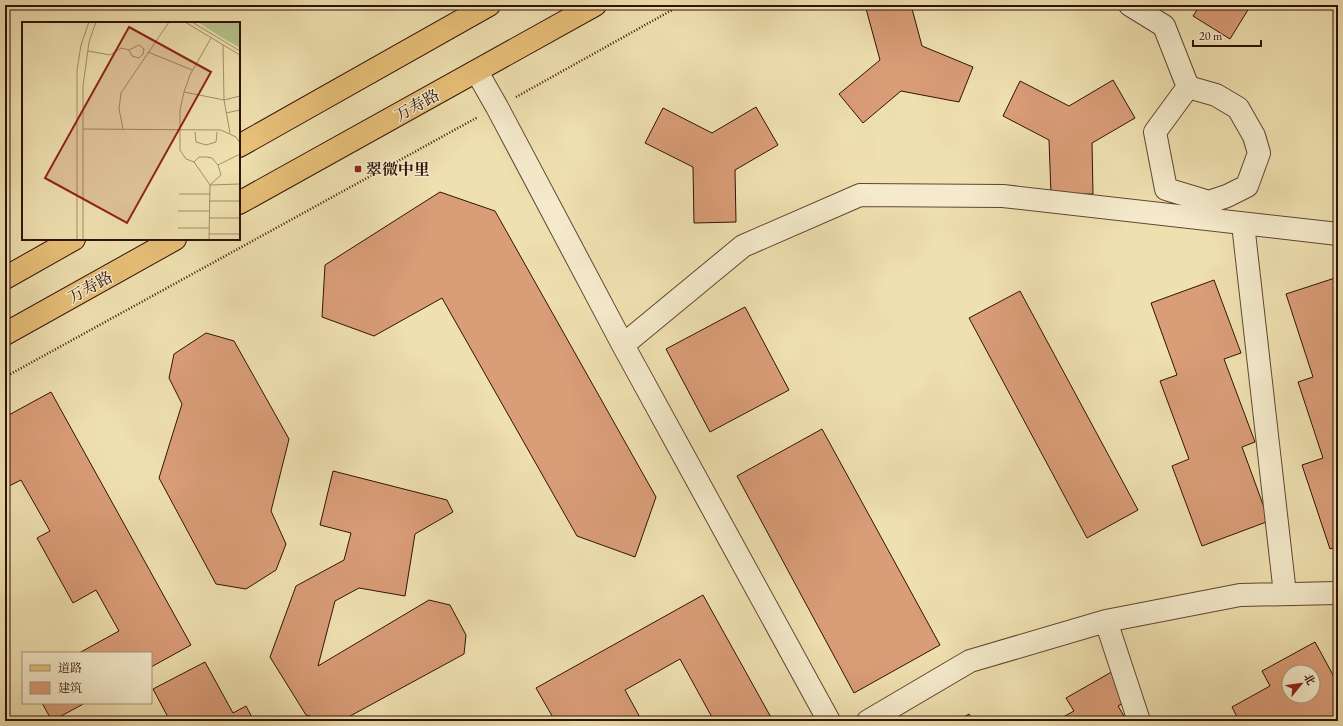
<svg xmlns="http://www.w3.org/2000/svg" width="1343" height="726" font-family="'EB Garamond','Noto Serif SC',serif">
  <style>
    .building { fill: #d99d78; stroke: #311207; fill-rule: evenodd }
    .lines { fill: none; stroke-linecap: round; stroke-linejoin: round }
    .minor-casing { stroke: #604631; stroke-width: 24 }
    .major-casing { stroke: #311207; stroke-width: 24 }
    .path { stroke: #311207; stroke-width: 2.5; stroke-dasharray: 1 2; stroke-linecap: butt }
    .minor { stroke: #f5ebcc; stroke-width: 22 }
    .major { stroke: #e8c078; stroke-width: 22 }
    .poi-dot { fill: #8f2418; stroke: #f5ebcc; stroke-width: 1.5 }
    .labels { text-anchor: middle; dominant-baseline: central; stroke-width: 3; stroke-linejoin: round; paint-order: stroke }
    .street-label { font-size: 16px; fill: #311207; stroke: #f5ebcc }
    .poi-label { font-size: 16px; font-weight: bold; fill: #311207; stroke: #f5ebcc; text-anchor: start }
    .inset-road { fill: none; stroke: #a38e6c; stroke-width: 1 }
    .view { fill: #8f2418; fill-opacity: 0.15; stroke: #8f2418; stroke-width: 2 }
    .inset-edge { fill: none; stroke: #311207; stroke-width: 2 }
  </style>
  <rect width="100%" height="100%" fill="#efe0b0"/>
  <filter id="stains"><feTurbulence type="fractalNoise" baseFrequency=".005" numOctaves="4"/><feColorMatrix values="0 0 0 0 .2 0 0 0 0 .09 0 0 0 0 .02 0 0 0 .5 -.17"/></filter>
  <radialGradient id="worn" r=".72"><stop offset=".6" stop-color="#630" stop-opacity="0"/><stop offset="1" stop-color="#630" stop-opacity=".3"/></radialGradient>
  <path class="building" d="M865 5H911L922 46 973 67 959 102 901 91 863 123 839 94 880 60Z
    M1200 5H1251L1230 39 1193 16Z
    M1113 80 1135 118 1092 143 1093 194 1051 195 1049 140 1003 116 1020 81 1069 106Z
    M756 107 778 145 735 170 736 222 694 223 693 167 645 143 663 108 712 133Z
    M440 192 495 211 656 497 635 557 577 536 442 298 374 336 322 317 325 265Z
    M1338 277V546L1330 549 1302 465 1323 458 1298 382 1313 377 1286 294Z
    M1214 280 1241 353 1224 359 1255 442 1242 447 1269 521 1202 546 1172 466 1189 459 1160 381 1177 375 1151 303Z
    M1020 291 1138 510 1087 538 969 318Z
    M745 307 789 390 710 432 666 349Z
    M206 333 234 341 289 439 271 511 286 544 276 570 246 589 216 584 159 478 182 404 169 378 174 354Z
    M51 392 191 645 151 667V653H79L119 631 96 590 73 603 37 538 50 531 21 480 5 488V417Z
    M822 429 940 645 854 693 737 476Z
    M333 471 447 500 453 512 415 534 405 596 359 588 335 601 318 666 429 600 450 605 466 635 464 654 341 721H328L306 715 270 657 296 586 344 560 351 533 320 525Z
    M703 595 773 721H714L680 659 625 690 642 721H555L536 688Z
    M1315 642 1338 684V721H1239L1232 707 1270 686 1262 671ZM1289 672H1313V696H1289Z
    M205 662 233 713 246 706 254 721H170L153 689Z
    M1115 670 1131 699 1118 706 1127 721H1056L1074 711 1066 698Z
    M42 703H85L52 721Z
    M969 714 973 721H957Z"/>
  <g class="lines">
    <g class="minor-casing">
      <path id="minor" d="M1130 5 1164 26 1188 87
        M477 72 497 107 623 345 829 721
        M1188 87 1216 95 1238 108 1254 136 1259 153 1247 186 1227 196 1209 202 1166 189 1155 132Z
        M1243 224 1285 594
        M623 345 743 246 860 195 1003 196 1338 234
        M1106 621 1139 721
        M868 721 970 661 1106 621 1240 595 1338 593"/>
    </g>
    <g class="major-casing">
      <path id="major" d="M239 146 489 5
        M239 203 595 5
        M5 278 74 239
        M5 334 175 239"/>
    </g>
    <path class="path" d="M516 97 681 5
      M5 377 478 117"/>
    <use href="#minor" class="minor"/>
    <use href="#major" class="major"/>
  </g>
  <rect class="poi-dot" x="354" y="165" width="8" height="8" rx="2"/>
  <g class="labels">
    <g class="street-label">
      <text transform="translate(417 105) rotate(-29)">万寿路</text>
      <text transform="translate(90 287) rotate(-29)">万寿路</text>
    </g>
    <g class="poi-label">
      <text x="366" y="169">翠微中里</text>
    </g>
  </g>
  <g transform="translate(22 22)">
    <rect width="218" height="218" fill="#efe0b0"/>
    <path d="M176 0H218V26L199 15Z" fill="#b7c38d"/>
    <path class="inset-road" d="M163 0 218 33M170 0 218 29M201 23 202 78 208 111M66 29 88 33 99 26 107 28 117 23 122 27 121 32 117 36 110 34 107 28M126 30 170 48M162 70 202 78 218 74M204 91 218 88M61 107 199 108 214 115 218 121M101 107 97 87 99 71 147 0M173 110 174 120 184 123 194 120 195 110M172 140 177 135H184L190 136 196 143 199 153 188 163M196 143 218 132M188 163 218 162M157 172H188M187 179H218M156 189H187M187 196H218M156 206H187M187 212H218M55 218V48L59 23 67 0M61 218V64L67 20 74 0M187 218 188 163 172 140 164 137 158 128V88L162 70 168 53 189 16"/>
    <path class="view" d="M107 5 189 50 105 201 23 156Z"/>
    <rect width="218" height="218" class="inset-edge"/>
  </g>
  <rect width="1343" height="726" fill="none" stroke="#efe0b0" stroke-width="20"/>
  <rect x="6" y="6" width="1331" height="714" fill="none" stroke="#311207" stroke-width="2"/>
  <rect x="10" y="10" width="1323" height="706" fill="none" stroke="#311207"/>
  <rect x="22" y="652" width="130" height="52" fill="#f5ebcc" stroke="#a7947d"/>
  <rect x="30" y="665" width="20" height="6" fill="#e8c078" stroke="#a7947d"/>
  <text x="58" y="672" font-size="12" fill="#311207">道路</text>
  <rect x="30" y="682" width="20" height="12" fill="#d99d78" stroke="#a7947d"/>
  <text x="58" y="692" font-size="12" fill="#311207">建筑</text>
  <g transform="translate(1301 684) rotate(61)"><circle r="19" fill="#f5ebcc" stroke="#a7947d"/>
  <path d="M0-3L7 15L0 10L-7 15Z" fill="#8f2418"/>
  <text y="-6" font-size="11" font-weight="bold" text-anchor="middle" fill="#311207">北</text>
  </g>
  <path d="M1193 40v6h68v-6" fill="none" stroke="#311207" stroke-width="2"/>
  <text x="1199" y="40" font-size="12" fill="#311207" stroke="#f5ebcc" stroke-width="3" paint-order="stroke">20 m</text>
  <rect width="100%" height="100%" filter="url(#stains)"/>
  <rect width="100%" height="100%" fill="url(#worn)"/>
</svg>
